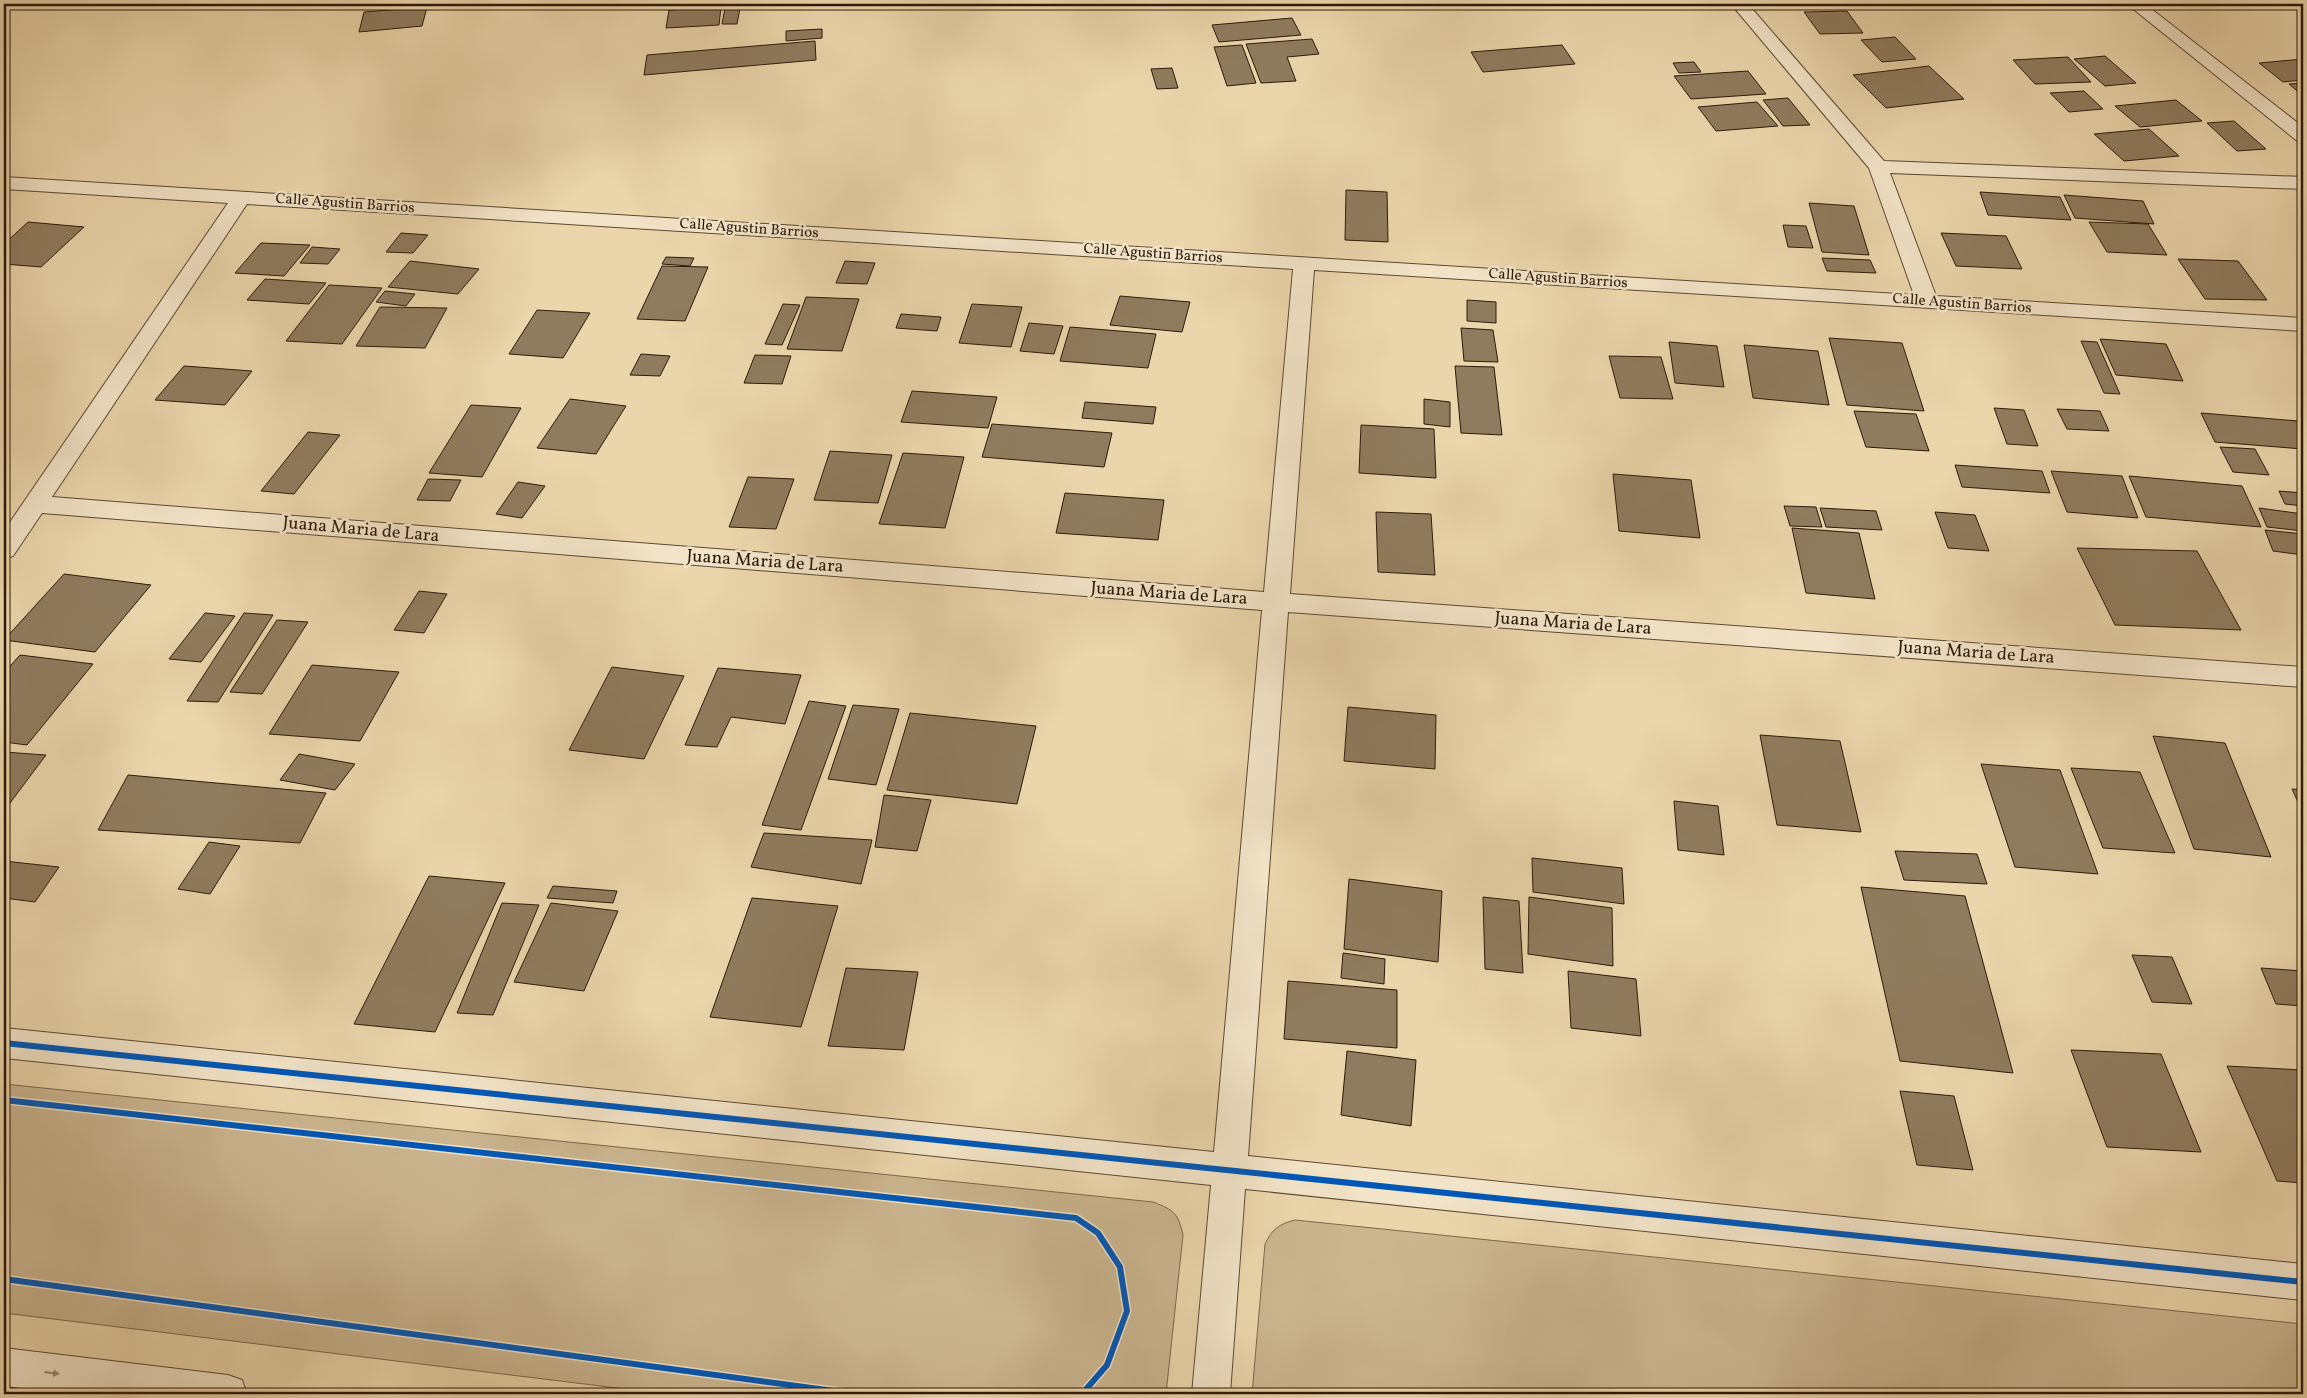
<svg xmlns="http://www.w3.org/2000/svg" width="2307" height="1398" font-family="Vollkorn,serif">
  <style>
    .green { fill: #cbb690; stroke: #7c684d }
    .building { fill: #8f7c5e; stroke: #2c1a0a }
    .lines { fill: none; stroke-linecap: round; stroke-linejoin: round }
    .street-casing { stroke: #5c4932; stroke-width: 2 }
    .street { fill: #f2e4c8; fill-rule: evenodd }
    .cycleway-casing { stroke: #f2e4c8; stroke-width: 9 }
    .cycleway { stroke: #0057b8; stroke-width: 6 }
    .oneway { fill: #998972 }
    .labels { text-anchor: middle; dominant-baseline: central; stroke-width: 5; stroke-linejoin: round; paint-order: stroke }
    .far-street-label { font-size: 15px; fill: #2c1a0a; stroke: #f2e4c8 }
    .street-label { font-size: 18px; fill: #2c1a0a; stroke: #f2e4c8 }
  </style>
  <rect width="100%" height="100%" fill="#ebd6ab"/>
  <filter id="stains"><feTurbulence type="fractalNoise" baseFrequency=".004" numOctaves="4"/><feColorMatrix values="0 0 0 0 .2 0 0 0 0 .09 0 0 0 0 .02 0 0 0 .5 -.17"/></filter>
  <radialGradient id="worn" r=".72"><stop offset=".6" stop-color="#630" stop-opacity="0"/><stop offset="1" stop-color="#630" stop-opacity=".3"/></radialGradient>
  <path class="green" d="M4 1084 1153 1202C1174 1210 1178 1213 1183 1235L1166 1394H666L4 1313Z
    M1295 1220 2303 1324V1394H1252L1265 1244C1272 1229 1279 1224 1295 1220Z"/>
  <path class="building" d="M1487 4H1540L1491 9Z
    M427 7 422 26 359 32 364 12Z
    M721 7 719 25 666 28 669 10Z
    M725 8H740L737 24H722Z
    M1847 11 1863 33 1820 34 1804 12Z
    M1292 18 1301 35 1219 42 1212 25Z
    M822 29V38L786 41V31Z
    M1895 37 1916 59 1882 62 1861 40Z
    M1312 39 1319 54 1287 57 1296 81 1261 83 1246 44Z
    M815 41 816 60 644 75 647 55Z
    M1242 45 1256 83 1227 86 1214 47Z
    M1562 45 1575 64 1483 72 1471 52Z
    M2105 56 2136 83 2105 86 2074 59Z
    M2068 57 2091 82 2035 84 2013 60Z
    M2303 59V80L2283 82 2259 63Z
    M1694 62 1701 72 1679 73 1673 63Z
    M1929 66 1964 99 1886 108 1853 75Z
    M1172 68 1178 88 1157 89 1151 69Z
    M1748 71 1766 94 1691 99 1674 76Z
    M2303 83V96L2289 84Z
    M2084 91 2103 109 2069 112 2050 93Z
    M1788 98 1810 125 1783 126 1763 100Z
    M2176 100 2202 121 2140 127 2115 106Z
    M1757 102 1778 126 1716 131 1698 107Z
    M2234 121 2266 149 2237 151 2207 123Z
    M2149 129 2179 156 2124 161 2094 134Z
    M1346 190 1387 192 1388 242 1345 240Z
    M1980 192 2060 197 2071 220 1988 215Z
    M2064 195 2143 201 2154 224 2075 218Z
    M1809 203 1854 206 1869 255 1822 252Z
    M28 222 84 227 41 267 4 264V244Z
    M2089 222 2148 224 2167 255 2107 252Z
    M1783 225 1806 226 1813 248 1788 247Z
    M401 233 428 235 413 253 386 252Z
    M1941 233 2006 236 2022 269 1956 266Z
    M261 243 310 245 284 276 235 273Z
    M312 247 340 249 328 264 300 263Z
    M666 257 694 258 690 266 662 264Z
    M1822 258 1870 260 1876 273 1827 271Z
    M2178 259 2238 261 2267 300 2205 299Z
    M410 261 479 269 458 294 388 287Z
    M845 261 875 263 867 284 836 283Z
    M662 266 708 267 685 321 637 319Z
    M265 279 326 283 309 304 247 300Z
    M329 285 382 288 342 344 286 341Z
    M385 291 415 294 406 306 376 302Z
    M1120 296 1190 302 1182 332 1110 325Z
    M806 297 859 299 842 351 787 349Z
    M1467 300 1496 302V323L1467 321Z
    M783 304 800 305 782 345 765 344Z
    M972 304 1022 307 1011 347 959 343Z
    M380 307 447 308 425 348 356 346Z
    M537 310 590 313 563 358 509 354Z
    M901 314 941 317 937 331 896 328Z
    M1029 323 1063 326 1054 354 1020 351Z
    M1070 327 1156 334 1148 368 1060 361Z
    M1461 328 1493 330 1498 362 1464 361Z
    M1829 338 1902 343 1924 411 1847 405Z
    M2100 339 2166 344 2183 381 2116 375Z
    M2081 341 2097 342 2120 394 2104 393Z
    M1669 342 1717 346 1724 387 1675 383Z
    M1744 345 1818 351 1829 405 1753 398Z
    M641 354 670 356 660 376 630 375Z
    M755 355 791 356 782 384 744 383Z
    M1609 356 1661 357 1673 399 1620 398Z
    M184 366 252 371 225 405 155 400Z
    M1455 366 1494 367 1502 435 1461 433Z
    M912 391 997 397 988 428 901 422Z
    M570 399 626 406 596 454 537 448Z
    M1424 399 1450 402V427L1424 424Z
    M1085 402 1156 407 1153 424 1082 418Z
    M471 405 521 408 482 477 429 473Z
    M1994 408 2024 410 2038 446 2007 444Z
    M2057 409 2100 411 2109 431 2067 429Z
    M1854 411 1916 414 1929 451 1866 447Z
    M2201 413 2298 421 2303 432V449L2215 442Z
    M992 424 1112 433 1104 467 982 457Z
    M1361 425 1434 429 1436 478 1359 473Z
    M308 432 340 435 294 494 261 491Z
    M2220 447 2255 449 2269 475 2233 472Z
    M830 451 892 455 878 503 814 500Z
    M903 453 964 457 945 528 879 524Z
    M1955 465 2042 471 2050 493 1962 487Z
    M2051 471 2122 476 2138 518 2067 512Z
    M1613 474 1691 480 1700 538 1619 531Z
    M2129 476 2242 486 2261 527 2146 517Z
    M748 477 794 479 776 529 729 527Z
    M428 479 461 480 450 501 417 500Z
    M518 482 545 486 522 518 496 514Z
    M2279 491 2303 493V506L2285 504Z
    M1065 493 1164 500 1158 540 1056 533Z
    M1784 506 1816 507 1822 527 1790 526Z
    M1820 508 1876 511 1882 530 1826 527Z
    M2259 508 2303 514V531L2267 527Z
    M1376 512 1431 514 1435 575 1378 572Z
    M1935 512 1975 515 1989 551 1948 548Z
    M1792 528 1859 533 1875 599 1806 593Z
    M2265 530 2303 534V555L2273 551Z
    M2077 548 2197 551 2241 630 2115 625Z
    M64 574 151 585 95 652 4 640Z
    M419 591 447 594 424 633 394 630Z
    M205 613 235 616 201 662 169 659Z
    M244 613 273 615 218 702 187 701Z
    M277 620 308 622 262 694 230 692Z
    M20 655 93 664 27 745 4 742V673Z
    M312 665 399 672 360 741 269 734Z
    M612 667 684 676 644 759 569 750Z
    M718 668 801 675 785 724 731 717 717 747 685 745Z
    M809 701 846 706 801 830 762 825Z
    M853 705 899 709 876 785 828 779Z
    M1348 707 1436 715 1435 769 1344 761Z
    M910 713 1036 726 1017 804 887 790Z
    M1760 735 1840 741 1861 832 1777 825Z
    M2153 736 2225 743 2271 857 2194 849Z
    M4 752 46 755 4 811Z
    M299 754 355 764 335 790 280 780Z
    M1981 764 2060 770 2098 874 2015 867Z
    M2071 768 2140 772 2175 853 2103 848Z
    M128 775 326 793 300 843 98 830Z
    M2292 789 2303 790V813Z
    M884 795 931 800 917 851 875 847Z
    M1674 801 1718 806 1724 855 1678 850Z
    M764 833 872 840 861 884 751 867Z
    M209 842 240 846 210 894 178 889Z
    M1895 851 1977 854 1987 884 1904 880Z
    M1532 858 1622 868 1624 904 1533 892Z
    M4 861 59 867 35 902 4 898Z
    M429 876 505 883 435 1032 354 1024Z
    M1349 879 1442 891 1438 962 1344 949Z
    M553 886 617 891 613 903 547 898Z
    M1861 887 1965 896 2013 1073 1900 1061Z
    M1483 897 1519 901 1523 973 1485 969Z
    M1529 897 1612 908 1613 966 1528 954Z
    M752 898 838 906 801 1027 710 1017Z
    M502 903 539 905 493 1015 457 1013Z
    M551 903 618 911 584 991 514 982Z
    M1343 953 1385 959 1384 984 1341 978Z
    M2132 955 2172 957 2192 1004 2152 1002Z
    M846 968 918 972 904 1050 828 1046Z
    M2261 968 2303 971V1006L2276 1004Z
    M1568 971 1636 979 1641 1036 1571 1028Z
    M1288 981 1397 990V1048L1284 1039Z
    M2071 1050 2161 1054 2201 1152 2107 1147Z
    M1347 1051 1416 1060 1411 1126 1341 1115Z
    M2227 1066 2303 1070V1183L2277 1181Z
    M1900 1091 1954 1096 1973 1170 1917 1165Z"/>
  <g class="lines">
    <g class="street-casing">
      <path id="street" d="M1731 4H1748L1884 161 2303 177V189L1890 173 1936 296 2303 318V331L1314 270 1290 594 2303 667V687L1288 612 1248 1156 2303 1264V1300L1245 1189 1230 1394H1192L1211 1185 4 1058V1028L1214 1152 1262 610 42 513 13 556 4 559V531L228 203 4 189V177L1914 295 1869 168ZM247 204 1293 269 1264 592 52 497Z
        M2127 4H2145L2303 127V142L2296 140Z
        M4 1348 228 1375 242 1380 247 1394H73L4 1386Z"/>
    </g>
    <use href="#street" class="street"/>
    <g class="cycleway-casing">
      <path id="cycleway" d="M4 1043 2303 1282
        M4 1100 1076 1218 1098 1233 1120 1267 1127 1311 1107 1365 1082 1394
        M4 1279 856 1394"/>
    </g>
    <use href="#cycleway" class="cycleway"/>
  </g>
  <defs><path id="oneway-solid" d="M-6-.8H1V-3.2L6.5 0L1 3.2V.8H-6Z" transform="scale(1.25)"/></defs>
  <use class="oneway" href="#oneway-solid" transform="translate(52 1373) rotate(7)"/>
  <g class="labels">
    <g class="far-street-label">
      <text transform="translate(345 204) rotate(4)">Calle Agustin Barrios</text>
      <text transform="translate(749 229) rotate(4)">Calle Agustin Barrios</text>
      <text transform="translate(1153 254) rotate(4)">Calle Agustin Barrios</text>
      <text transform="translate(1558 279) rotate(4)">Calle Agustin Barrios</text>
      <text transform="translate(1962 304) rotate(4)">Calle Agustin Barrios</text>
    </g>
    <g class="street-label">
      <text transform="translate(361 530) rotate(5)">Juana Maria de Lara</text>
      <text transform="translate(765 562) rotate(4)">Juana Maria de Lara</text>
      <text transform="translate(1169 594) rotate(4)">Juana Maria de Lara</text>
      <text transform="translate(1573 624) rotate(4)">Juana Maria de Lara</text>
      <text transform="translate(1976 653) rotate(4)">Juana Maria de Lara</text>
    </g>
  </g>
  <rect width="2307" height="1398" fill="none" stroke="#ebd6ab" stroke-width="20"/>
  <rect x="5" y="5" width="2297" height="1388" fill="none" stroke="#2c1a0a" stroke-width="2.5"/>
  <rect x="10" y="10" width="2287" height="1378" fill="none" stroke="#2c1a0a"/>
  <rect width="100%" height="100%" filter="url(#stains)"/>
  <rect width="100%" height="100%" fill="url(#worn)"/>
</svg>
